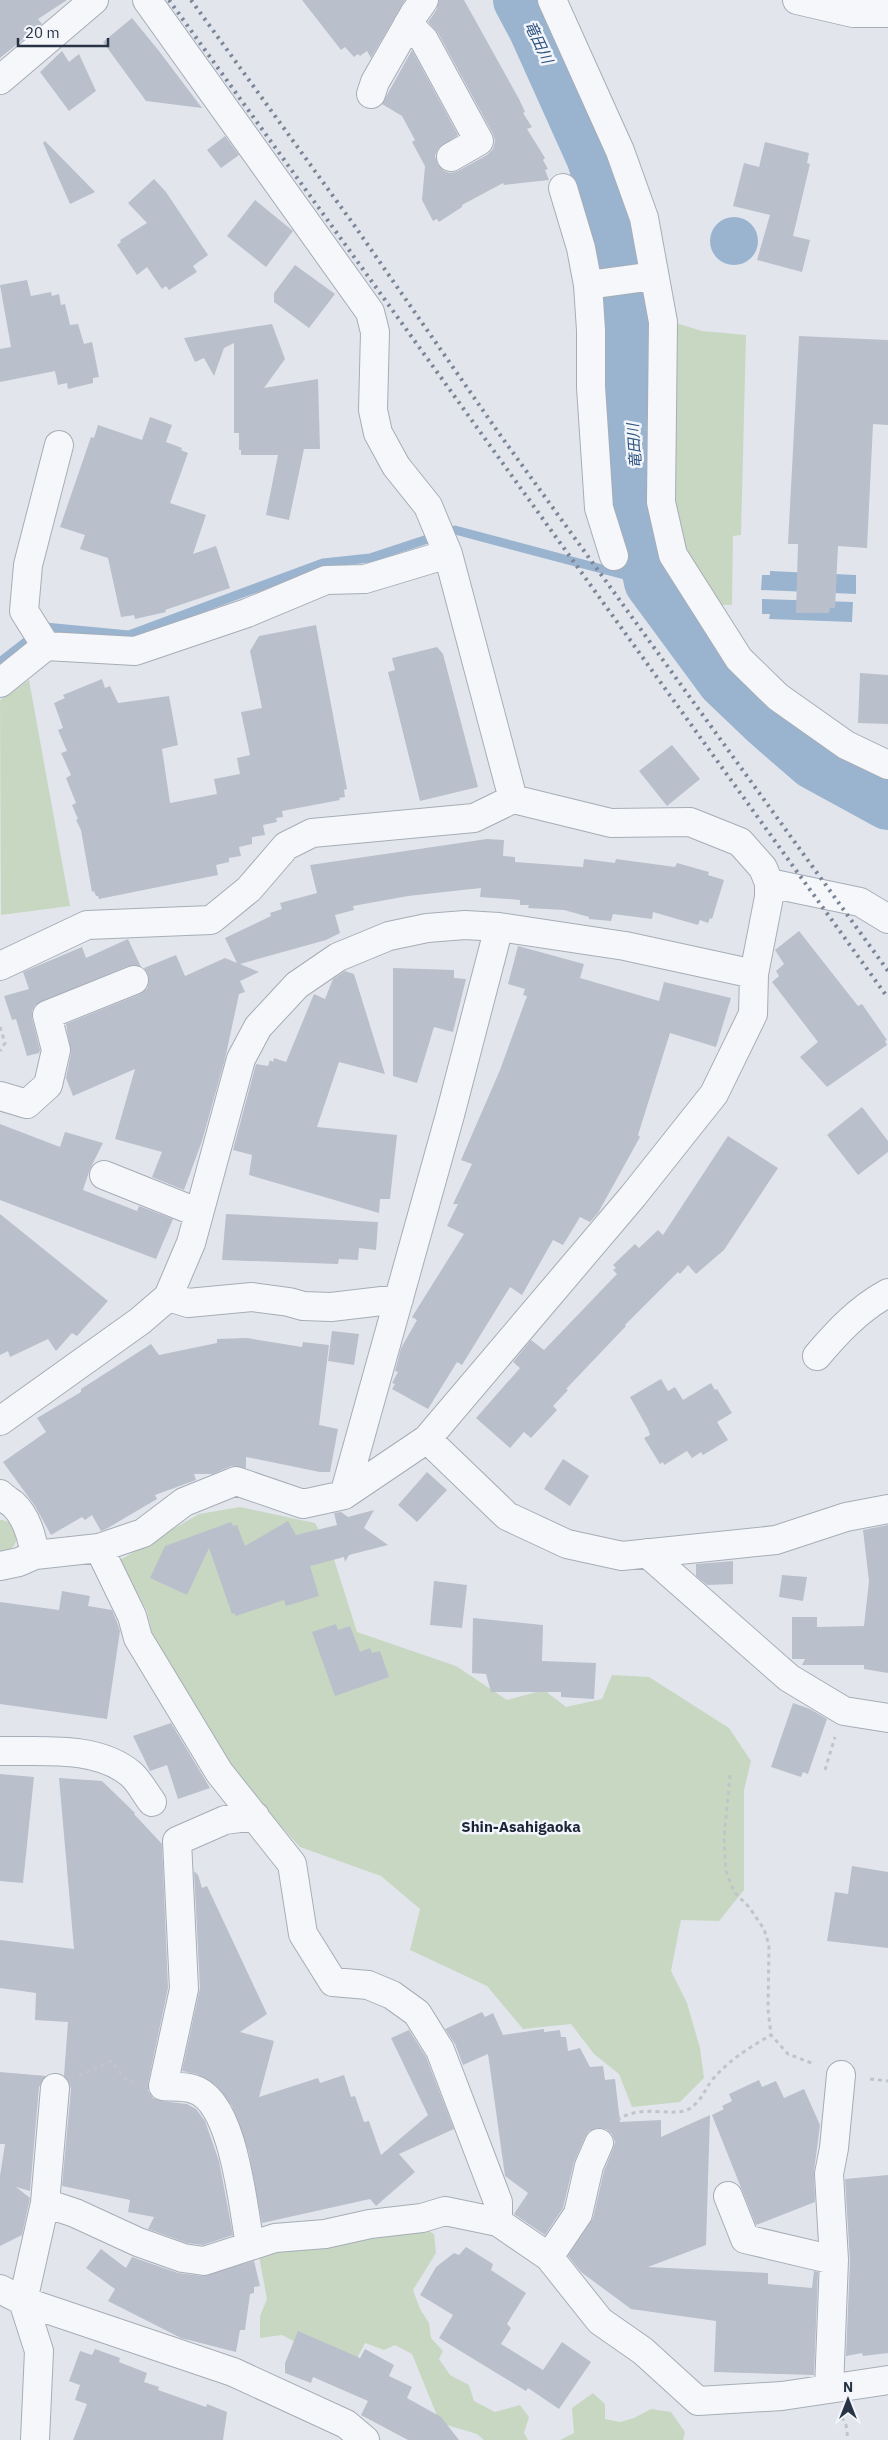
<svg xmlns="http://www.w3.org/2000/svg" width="888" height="2440" font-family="'IBM Plex Sans','Noto Sans JP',sans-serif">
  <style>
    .green { fill: #c8d7c2 }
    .water { fill: #9ab4d0 }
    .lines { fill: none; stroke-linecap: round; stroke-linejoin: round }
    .stream { stroke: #9ab4d0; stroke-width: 9 }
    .river { stroke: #9ab4d0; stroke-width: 54 }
    .building { fill: #b9bfcb }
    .minor-casing { stroke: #a6adb7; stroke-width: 30 }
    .path { stroke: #c0c4cb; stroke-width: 3; stroke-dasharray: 4 4; stroke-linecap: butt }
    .minor { stroke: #f6f7fa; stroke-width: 28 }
    .rail { stroke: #7a8598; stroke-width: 4; stroke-dasharray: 2.5 5; stroke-linecap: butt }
    .labels { text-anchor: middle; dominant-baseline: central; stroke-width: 5; stroke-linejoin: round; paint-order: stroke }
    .water-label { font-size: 15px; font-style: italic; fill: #2d527f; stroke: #f2f5f9 }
    .neighbourhood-label { font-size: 15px; font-weight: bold; fill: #1a2437; stroke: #f2f5f9 }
  </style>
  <rect width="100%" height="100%" fill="#e2e6ec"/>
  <path class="green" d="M673 322 702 331 746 335 741 535 733 536 732 605H714L678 540 670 447Z
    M29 680 70 906 1 915 0 700Z
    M240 1507 315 1523 333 1556 357 1632 456 1666 507 1700 544 1690 566 1707 602 1699 612 1675 649 1677 729 1728 751 1761 744 1790V1890L719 1921 681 1920 671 1971 687 2003 700 2048 704 2078 680 2102 632 2107 619 2074 594 2054 571 2024 523 2029 487 1986 410 1950 420 1909 381 1876 300 1847 228 1770 155 1647 147 1611 118 1561 199 1514Z
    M0 1520C22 1520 22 1553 0 1553Z
    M420 2226 434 2234 436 2253 413 2290 420 2309 429 2323 431 2338 443 2351 439 2359 450 2375 469 2385 474 2401 495 2412 520 2405 529 2417 524 2433 528 2440H484L477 2434 440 2423 412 2354 395 2345 384 2350 365 2343 354 2364 303 2346 282 2335 260 2338V2316L267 2299 258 2251Z
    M593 2393 605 2404V2419L620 2422 634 2418 651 2409 671 2412 685 2432 683 2440H560L574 2433 572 2408Z"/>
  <path class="water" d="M710 241a24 24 0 1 1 48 0a24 24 0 1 1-48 0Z
    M770 571 856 575V594L761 590 762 575H770Z
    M762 599 853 602 852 622 769 619 770 614H762Z"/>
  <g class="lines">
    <path class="stream" d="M0 662 45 627 129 635 323 563 370 558 455 530 651 582"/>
    <path class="river" d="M520 0 535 28 593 157 608 202 621 255 628 322 641 535 651 582 724 681 767 722 813 762 888 803"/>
  </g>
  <path class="building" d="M0 0H67L38 19 42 24 0 58Z
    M302 0H405L371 58 367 51 360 56 358 54 354 57 345 47 341 50Z
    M439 0H464L519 99 525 112 523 113 532 127 527 129 545 158 543 160 548 169 545 170 549 180 504 185 503 183 462 205V207L439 222 437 219 433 221 422 200 425 166 412 142 415 140 402 116 382 104 412 50 458 135 438 149 435 156 438 165 444 171 450 173 458 171 487 155 493 149 495 141 493 134 438 33 428 22 437 9Z
    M132 18 159 51 202 108 146 101 103 42Z
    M62 51 69 62 79 54 96 91 69 111 40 72Z
    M225 136 239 155 221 168 207 150Z
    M45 141 95 192 70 204 43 143Z
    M765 142 809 153 807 163 810 164 793 236 810 240 802 272 757 260 770 215 733 206 744 163 759 167Z
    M154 179 166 192 208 255 193 266 197 272 169 290 166 286 162 289 147 267 137 275 117 245 121 242 120 240 147 223 128 203Z
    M255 200 293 231 266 267 227 236Z
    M295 265 335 294 309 328 274 302V293Z
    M27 280 31 296 51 292 52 296 59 294 61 305 65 304 70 325 78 324 84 344 92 342 99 377 93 378V383L68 389 67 383 58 385 55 371 0 382V349L11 347 0 285Z
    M272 324 285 359 264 388 318 379 320 449H304L289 520 266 515 278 455H241V450H239V433H234V343L224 348 214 376 204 358 195 362 184 338Z
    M799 336 888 340V425L873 424 867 548 838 546 835 608H830L829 613H796L798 544H788Z
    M150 417 172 425 166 442 182 448 181 450 188 453 170 503 206 515 193 554 216 546 230 588 165 610 166 612 135 619 134 615 121 617 108 558 80 549 85 535 60 527 91 437 94 438 98 425 142 440Z
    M316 625 347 789 344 790 345 797 339 798 340 800 282 811 283 817 276 818 277 822 263 825 265 835 252 837V844L239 847 241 856 229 858V862L216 865 218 875 99 899 98 896H96L94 891 92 892 81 830 76 820 78 819 72 805 76 803 66 778 71 775 61 753 67 751 58 730 63 728 54 703 65 698 63 695 102 679 105 688 110 686 118 703 169 696 178 745 162 749 170 803 217 794 214 779 240 774 237 758 250 755 241 712 262 708 250 651 259 636Z
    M437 647 443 654 478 787 420 801 388 672 395 670 392 658Z
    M860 673 888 675V724L858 723Z
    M672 745 700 779 667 806 639 771Z
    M487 839 504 840 503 856 515 857V862L583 867 584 859 615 863 616 859 675 867 677 863 709 872 708 875 724 880 712 919 710 918 708 923 700 920 698 925 653 912 652 919 613 914 611 921 589 919V917L564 910 528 908 529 905H520V900L480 897 481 888 408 896 353 906 354 910 335 915 340 933 326 940 240 964 259 972 240 981 245 992 239 994 225 1059 202 1141 184 1190 152 1177 162 1152 115 1139 135 1069 73 1096 66 1078 71 1053 66 1024 140 994 147 989 149 982 148 974 144 968 176 955 185 976 225 958 237 963 225 938 271 916 270 913 282 909 280 903 317 893 310 865Z
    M799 931 858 1006 862 1004 887 1040 885 1041 887 1045 827 1087 800 1057 818 1042 772 982 779 976 776 971 784 964 775 950Z
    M128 939 141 967 128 966 35 1005 32 1011V1018L40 1050 39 1053 27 1056 16 1019 12 1020 4 996 29 989 23 972 82 947 86 958Z
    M518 946 584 964 580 978 659 1001 664 982 731 998 716 1047 670 1033 638 1135 640 1137 598 1213 590 1222 580 1217 563 1245 553 1240 522 1295 510 1287 462 1365 457 1362 428 1409 392 1389 395 1384 392 1383 398 1372 395 1371 401 1348 417 1320 412 1317 464 1234 447 1226 458 1204H453L472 1164 461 1160 500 1070 527 996 523 995 525 989 508 984Z
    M393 968 454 970V978L466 979 453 1032 434 1027 417 1083 393 1076Z
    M345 971 354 974 385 1074 339 1062 317 1127 397 1135 390 1199H380L379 1213 249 1175 252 1155 233 1150 256 1064 268 1066 270 1060 273 1062 274 1058 286 1062 314 994 325 999 333 979Z
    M862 1107 888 1141V1152L858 1175 827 1135Z
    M0 1124 60 1147 65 1132 103 1143 90 1169 83 1190 137 1211 139 1206 173 1219 156 1259 0 1200Z
    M728 1136 778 1168 724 1250 696 1274 688 1265 680 1274 678 1272 625 1325 626 1326 566 1389 568 1390 553 1406 557 1410 531 1438 524 1432 510 1448 476 1418 520 1368 513 1362 531 1340 544 1350 617 1274 613 1270 616 1268 613 1265 635 1244 639 1248 658 1230 663 1235Z
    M0 1214 108 1301 77 1336 72 1333 56 1351 48 1339 10 1357 8 1351 0 1355Z
    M226 1214 378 1222 376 1250 359 1248 358 1260 339 1259 338 1264 222 1260Z
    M332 1331 359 1334 354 1365 328 1361Z
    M247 1338 302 1347 303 1342 329 1345 319 1425 338 1429 330 1472H320L246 1457V1468L231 1466 213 1474H194L196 1480 155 1495 157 1499 106 1529 101 1531 92 1515 85 1520 82 1517 51 1535 35 1506 3 1462 46 1432 37 1418 81 1392V1389L151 1344 159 1355 217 1343V1339Z
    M661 1379 668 1391 675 1387 683 1400 711 1383 715 1390 717 1389 732 1413 717 1422 728 1440 703 1455 701 1452 692 1458 687 1451 664 1465 663 1462 660 1464 644 1438 650 1435 648 1429 630 1397Z
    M563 1459 589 1476 570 1506 544 1489Z
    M427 1472 447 1490 417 1522 398 1505Z
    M374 1510 364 1528 388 1545 349 1555 345 1562 344 1557 310 1566 319 1596 286 1606 284 1600 236 1616 234 1613 232 1614 209 1548 187 1595 150 1578 165 1546 231 1522 233 1526 237 1525 245 1546 288 1521 296 1535 337 1525 334 1513 341 1512 348 1517Z
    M888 1525V1673L864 1669V1665H802L805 1659H792V1617H817V1627L864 1626 869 1581 863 1530Z
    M733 1561V1584L707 1585 696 1576V1564Z
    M782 1575 807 1577 803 1601 779 1597Z
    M434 1581 467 1585 462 1628 430 1625Z
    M62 1591 90 1596 88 1606 112 1610 117 1622 120 1631 107 1719 0 1704V1602L59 1610Z
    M473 1618 543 1625 542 1661 596 1663 594 1699 561 1697V1692H491L486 1674 472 1673Z
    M336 1624 338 1630 350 1626 360 1652 370 1648 372 1653 380 1651 389 1677 335 1696 312 1632Z
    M793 1703 810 1709 827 1719 808 1774 803 1772 801 1777 771 1767Z
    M171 1723 210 1788 178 1799 167 1765 150 1771 133 1736Z
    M0 1774 34 1777 23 1883 0 1881Z
    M59 1778 102 1781 135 1813 134 1814 162 1844 168 1988 148 2083V2091L153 2098 161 2101 187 2104 196 2109 205 2121 219 2161 233 2235 203 2245 187 2243 148 2229 154 2217 128 2212 130 2200 62 2186 71 2089 69 2082 64 2076 68 2022 35 2020 36 1993 0 1988V1940L74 1949Z
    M852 1866 888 1872V1948L827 1941 835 1892 848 1894Z
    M194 1871 198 1875 202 1888 207 1886 267 2014 240 2032 274 2041 259 2097 318 2078 320 2083 344 2075 351 2097 355 2096 364 2122 369 2121 381 2155 428 2115 391 2038 409 2030 426 2057 454 2129 399 2154 415 2172 376 2206 370 2199 262 2223 249 2153 232 2106 215 2084 197 2074 182 2071 200 1988Z
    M482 2012 485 2017 493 2013 503 2035 544 2029V2032L560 2030 561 2037H566L568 2051 580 2048 590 2067 603 2066 605 2080 615 2079 620 2122 661 2120V2137L710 2115 706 2245 648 2267 768 2273V2284L812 2288 814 2271 818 2272 814 2375 714 2372 716 2321 631 2309 581 2272 568 2256 593 2218 604 2171 613 2149 615 2142 612 2134 606 2129 597 2128 589 2131 585 2137 574 2162 563 2208 545 2235 514 2214 528 2193 505 2176 488 2054 463 2065 455 2044 445 2029Z
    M0 2072 46 2076 39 2087 30 2191 16 2187 30 2198 22 2235 0 2246V2176L5 2144H0Z
    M759 2080 762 2087 776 2081 784 2098 804 2089 820 2125 814 2171 815 2202 756 2225 712 2115 724 2109 722 2106 732 2101 729 2094Z
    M888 2175V2353L863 2356 862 2353 846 2356 850 2261 845 2179Z
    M466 2247 493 2264 491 2270 526 2293 507 2324 511 2328 501 2344 543 2370 562 2342 591 2362 559 2409 528 2388 526 2391 439 2338 453 2315 420 2295 436 2267 454 2253 459 2255Z
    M101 2249 126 2268 132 2257 178 2273 202 2276 254 2261 260 2286 254 2287V2293L250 2294 245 2330H240L236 2352 181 2338 108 2301 115 2289 86 2268Z
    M298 2331 360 2358 365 2349 394 2365 389 2376 412 2387 407 2398 441 2417 459 2440H408L361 2415 368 2401 313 2377 311 2383 285 2373V2363Z
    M95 2349 120 2358 119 2362 147 2373 144 2382 159 2387 158 2390 206 2407 207 2404 227 2412 223 2440H73L87 2404 75 2400 80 2385 69 2381 80 2351 92 2355Z"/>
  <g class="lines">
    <g class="minor-casing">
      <path id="minor" d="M552 0 620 151 644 218 663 322 661 502 673 555 739 659 778 697 846 745 888 765
        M797 0 853 13H888
        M408 24 424 40 479 141 451 157
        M0 80 94 0
        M371 94 375 82 414 14 424 0
        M563 188 581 248 588 285 591 330V387L599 508 614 556
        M588 285 654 276
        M46 646 24 611 28 565 59 445
        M0 683 46 646 135 651 247 613 326 580 365 579 448 554
        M769 883 860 902 888 919
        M0 966 87 925 211 920 249 889 286 846 312 833 474 818 513 799
        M0 1096 27 1104 48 1085 56 1050 47 1015 134 980
        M104 1175 199 1213
        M168 1297 188 1303 252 1297 289 1302 303 1306 331 1307 399 1299
        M817 1356C838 1331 860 1308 888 1293
        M0 1421 140 1321 168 1297 191 1243 241 1059 258 1027 297 985 338 957 389 936 427 928 465 925 499 927 625 946 754 974
        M427 1439 507 1516 567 1544 622 1556 776 1540 846 1517 888 1509
        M0 1494C4 1498 9 1501 13 1504 27 1517 32 1537 35 1555
        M344 1495 450 1115 499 927
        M99 1548 132 1616 138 1638 219 1772 292 1864 303 1934 333 1982 368 1985 392 1995 417 2013 440 2050 498 2202V2222
        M647 1553 789 1678 844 1711 888 1718
        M0 1566 19 1562 35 1555 99 1548 143 1533 184 1502 236 1481 303 1504 344 1495 427 1439 633 1196 714 1094 753 1014 754 974 769 897V883L763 868 740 842 690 822 611 823 513 799 448 554 428 506 396 466 378 433 373 410 375 332 370 312 147 0
        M0 1751C42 1752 96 1745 131 1774 139 1781 145 1793 152 1802
        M728 2196 745 2239 834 2260
        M45 2203 75 2213 138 2242 183 2258 204 2261 275 2238 325 2234 370 2224 422 2218 445 2211 498 2222 549 2257 600 2321 643 2351 698 2401 782 2396 888 2380
        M250 2245C243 2208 234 2100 193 2089 184 2086 172 2087 163 2086L184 1989 177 1841 225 1820 255 1816
        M549 2257 578 2214 589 2166 599 2143
        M0 2289 23 2301 233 2372 346 2424 365 2440
        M829 2389 834 2260 829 2174 834 2148 841 2075
        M35 2440 39 2351 23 2301 45 2203 55 2088"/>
    </g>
    <path class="path" d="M0 1027 5 1043 0 1051
      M825 1770 835 1737
      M730 1775 724 1838 726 1871 734 1892 749 1907 764 1929 769 1945 768 2009 771 2035 788 2054 814 2064
      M79 2076 111 2061 127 2081 135 2082
      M870 2079 888 2081
      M617 2120C642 2103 673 2118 689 2109 702 2101 704 2090 713 2079 729 2060 750 2047 771 2035
      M842 2417 846 2425 848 2440"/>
    <use href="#minor" class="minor"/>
    <path class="rail" d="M169 0 888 998
      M191 0 354 225 498 432 888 971"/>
  </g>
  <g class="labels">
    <g class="water-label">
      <text transform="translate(539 42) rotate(65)">竜田川</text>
      <text transform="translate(634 446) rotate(-94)">竜田川</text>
    </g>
    <g class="neighbourhood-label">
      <text x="521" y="1826">Shin-Asahigaoka</text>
    </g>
  </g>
  <g transform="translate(848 2400)" stroke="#f2f5f9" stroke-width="4" paint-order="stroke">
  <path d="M0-4L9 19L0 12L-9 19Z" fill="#283346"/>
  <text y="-8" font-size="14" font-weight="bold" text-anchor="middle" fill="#283346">N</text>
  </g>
  <path d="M18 38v8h90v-8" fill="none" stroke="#283346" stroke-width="2.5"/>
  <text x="25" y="38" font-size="15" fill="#283346" stroke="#f2f5f9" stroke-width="4" paint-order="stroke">20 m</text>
</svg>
